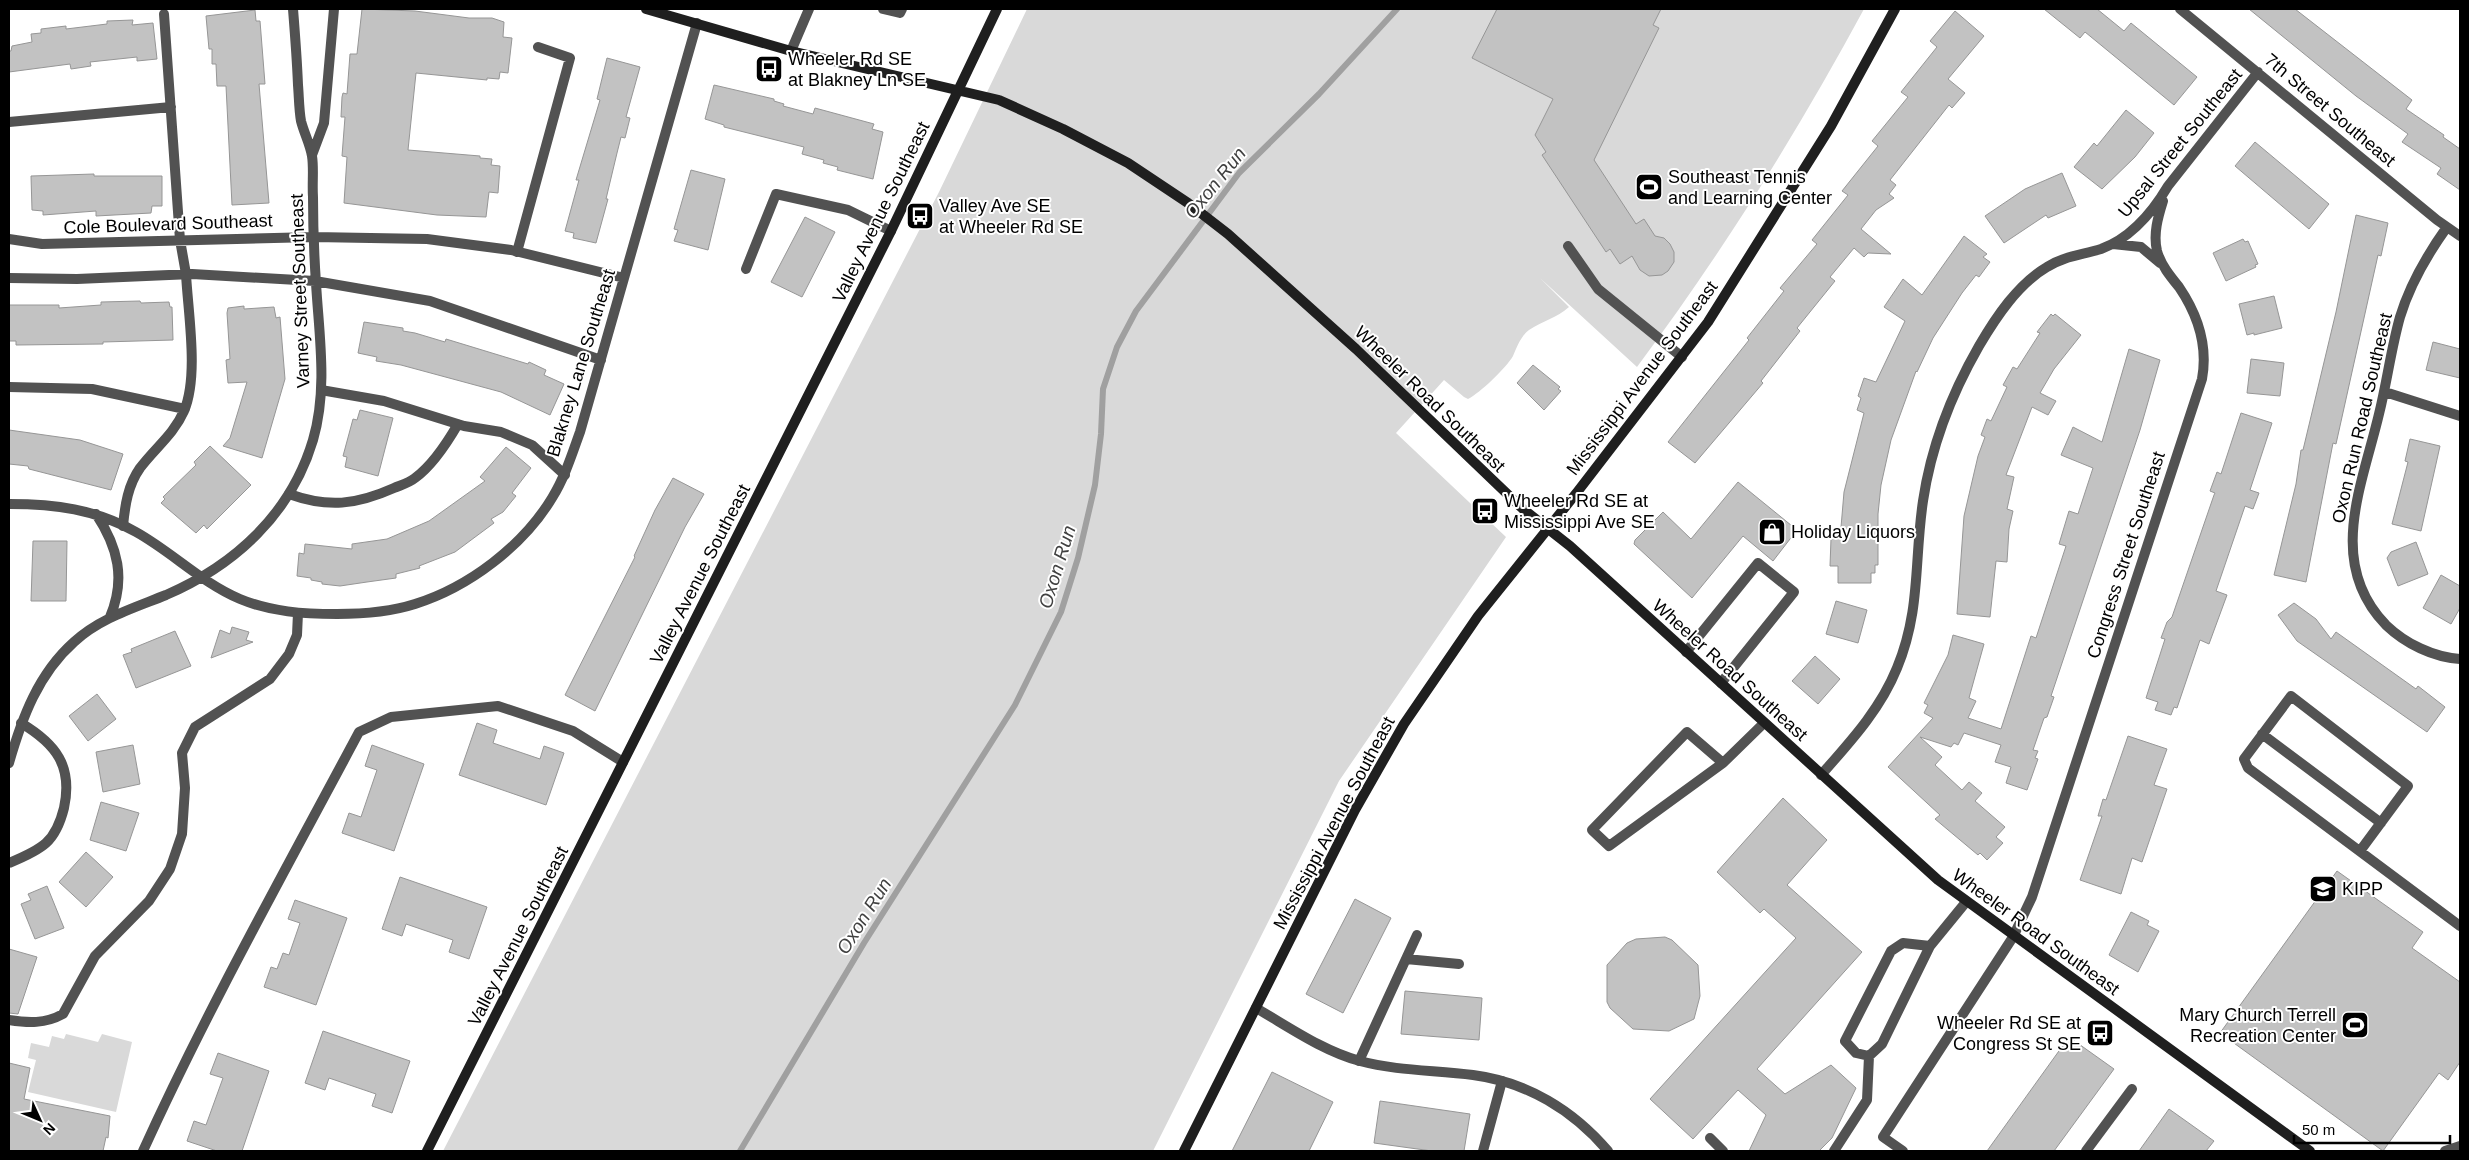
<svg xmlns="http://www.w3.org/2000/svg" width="2469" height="1160" font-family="Arial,sans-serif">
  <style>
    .green { fill: #d9d9d9 }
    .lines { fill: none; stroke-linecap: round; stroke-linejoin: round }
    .stream { stroke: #a0a0a0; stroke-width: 6 }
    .building { fill: #c2c2c2; stroke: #969696 }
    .lane { stroke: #525252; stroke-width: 10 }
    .street { stroke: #525252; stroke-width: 10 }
    .secondary { stroke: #1f1f1f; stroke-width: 10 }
    .labels { text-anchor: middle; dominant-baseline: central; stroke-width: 4; stroke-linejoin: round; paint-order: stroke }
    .poi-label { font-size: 18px; fill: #000; stroke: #fff; text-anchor: start }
    .street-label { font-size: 18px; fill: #000; stroke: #fff }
    .water-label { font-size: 19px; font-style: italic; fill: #414141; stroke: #fff }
  </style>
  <rect width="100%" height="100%" fill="#fff"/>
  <path class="green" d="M1027 9H1864C1797 133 1722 253 1637 367L1540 278 1569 307C1557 318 1542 321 1529 330 1520 337 1517 347 1513 356 1506 368 1480 393 1468 399L1464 397 1444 380 1396 433 1506 537 1339 781 1153 1151H443L939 192Z
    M66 1034 98 1042 102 1034 132 1042 116 1112 28 1092 36 1060 28 1058 31 1043 49 1047 52 1036 64 1039Z"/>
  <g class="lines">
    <path class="stream" d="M740 1151 864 943 1015 705 1061 612 1078 558 1095 485 1101 434 1103 389 1117 347 1136 311 1239 173 1319 94 1397 9"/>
  </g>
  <path class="building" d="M362 9 415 11 469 18H492L504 22 503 37 512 38 508 73 500 72 499 79 487 78V80L416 73 408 150 480 156V158L492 159 491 165 500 166 498 193 489 192 486 217 437 215 344 203 347 157 342 156 345 117H341L342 97 343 93 347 94 350 54H357Z
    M1497 9H1661L1653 25 1659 28 1594 160 1636 224 1644 219 1655 236 1664 238 1670 244 1674 252V262L1668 271 1662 275 1649 276 1640 270 1632 256 1620 264 1610 249 1606 252 1542 155 1546 152 1535 135 1553 99 1472 58Z
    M2044 9H2097L2124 31 2131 23 2197 77 2174 105 2085 32 2080 38Z
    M2249 9H2295L2412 100 2406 109 2444 135 2443 137 2460 149V190L2437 174 2441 168 2402 142 2408 134 2356 96Z
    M255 10 256 21H260L265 84H259L269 203 232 205 226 86H217L216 64H212V49H209L206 16Z
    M1955 11 1984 36 1948 79 1965 93 1952 108 1949 105 1890 180 1896 185 1889 194 1894 198 1876 210 1861 229 1891 254 1868 253 1864 257 1854 248 1830 277 1835 281 1797 328 1800 331 1761 381 1763 383 1695 463 1668 442 1749 340 1747 338 1784 291 1780 288 1817 244 1812 240 1848 195 1842 191 1878 146 1872 141 1908 97 1901 92 1937 47 1930 41Z
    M133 20 132 25 153 23 157 59 137 61V57L90 62 91 66 71 69 70 64 9 72V51H11L12 46 32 42 31 34 41 33V29L66 26V29L107 24V21Z
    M607 58 640 67 626 117 630 118 625 138 621 137 617 153 606 199H608L596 243 573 238 574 233 565 231 579 180H576L600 100 597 99Z
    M714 85 774 99V101L784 104 783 106 813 114 815 108 874 124 872 129 883 132 873 179 837 170 838 167 823 163 824 160 802 154 804 147 724 127V125L705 119Z
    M2126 110 2154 133 2135 157 2102 189 2074 167 2094 143 2097 146Z
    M2255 142 2329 204 2309 229 2235 166Z
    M691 170 725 179 708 250 674 241 678 230 674 229Z
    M2062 173 2076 206 2048 218 2046 215 2004 243 1985 216 2025 189Z
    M94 174V176H162V206H152L151 213 96 216V211L43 215V211L32 210 31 176Z
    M2356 215 2388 223 2381 256 2378 255 2336 444 2333 443 2306 582 2274 575 2296 484 2301 450H2303L2336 312Z
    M805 217 835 232 802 297 771 282Z
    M1964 236 1987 254 1983 257 1990 262 1979 277 1976 275 1962 293 1933 338 1917 372 1916 371 1891 440 1881 485 1878 514V565H1875V573H1871V583H1838V566H1830L1831 539H1840L1844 492 1864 413 1857 410 1861 398 1858 396 1864 378 1876 382 1905 321 1884 307 1903 279 1922 295Z
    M2243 239 2245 242 2248 241 2258 264 2255 265 2256 267 2226 281 2213 253Z
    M2274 296 2282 328 2254 335V333L2247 335 2239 304Z
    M140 301 141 303 169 302 170 307H172L173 340 103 342V344L16 345V341H9V305H59V308L101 305V302Z
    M244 306V309L274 307 276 318 280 317 285 379 262 458 223 446 230 438 247 382 228 383 226 360 230 359 227 313 228 308Z
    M2051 314 2053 316 2055 314 2081 335 2054 369 2040 393 2056 401 2048 415 2032 407 2006 475 2014 477 2007 509 2013 511 2009 529 2007 562 1996 561 1990 617 1957 614 1964 516 1978 456 1985 437 1981 435 1987 419 1991 421 2007 387 2003 385 2013 367 2017 369 2040 333 2037 332Z
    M364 322 403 328V331L415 333 445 342 446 339 528 364 529 362 546 370 544 375 564 384 550 415 501 392 401 365 376 361 377 357 358 353Z
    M2433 342 2460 349V378L2426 370Z
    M2129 349 2160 360 2140 430 2051 696 2054 697 2047 717 2044 718 2033 750 2038 751 2035 758 2038 759 2027 790 2006 783 2011 767 1995 762 2001 745 1964 733 1958 745 1954 743 1951 747 1920 737 1942 757 1935 765 1962 790 1969 782 1982 793 1975 801 2005 827 1996 837 2003 843 1987 860 1980 853 1978 855 1935 819 1940 815 1888 767 1933 718 1924 713 1928 705 1924 703 1948 655 1953 635 1984 644 1969 698 1976 701 1968 718 2001 729 2031 636 2036 638 2066 546 2059 544 2069 511 2078 514 2093 468 2061 455 2073 427 2102 442Z
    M2251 359 2284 363 2280 396 2247 393Z
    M1533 365 1560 387 1558 389 1561 391 1544 410 1517 383Z
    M360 410 393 418 378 476 345 467 347 457 343 456 353 419 357 420Z
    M2241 413 2272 423 2250 490 2259 493 2253 509 2245 506 2216 591 2227 595 2209 644 2200 640 2177 708 2174 707 2171 715 2155 710 2158 702 2146 698 2165 639 2161 638 2167 622 2172 617 2214 495 2215 493 2210 491 2217 472 2221 474Z
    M9 430 80 440 123 454 111 490 29 469 28 466 9 464Z
    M2410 439 2440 446 2421 531 2392 524 2408 462 2405 461Z
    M210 446 251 485 207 529 204 525 196 533 161 503 165 499 163 497 196 465 194 462Z
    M506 447 531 468 512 493 516 496 503 512 491 519 494 523 455 552 419 566 420 568 396 574V578L367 582 340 586 322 584V582L311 580V578L297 576 299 553 304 554 305 544 352 549V544L387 539 429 521 485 481 480 477Z
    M673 478 704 494 685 527 595 711 565 695 635 557 634 556 655 510Z
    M1738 482 1797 530 1773 561 1743 536 1692 598 1634 544 1635 540 1663 512 1691 539Z
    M33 541H67L66 601H31Z
    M2416 542 2428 574 2398 586 2387 558 2391 552Z
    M2441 575 2460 586V608L2451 624 2423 608Z
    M1836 601 1867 610 1858 643 1826 634Z
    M2294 603 2316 619 2331 639 2336 632 2416 689 2418 686 2445 707 2427 732 2297 641 2278 615Z
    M232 627 249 632 246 640 253 642 211 658 220 630 230 634Z
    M175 631 191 666 136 688 123 655 132 652 131 649Z
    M1815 656 1840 679 1818 704 1792 681Z
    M97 694 116 719 88 741 69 716Z
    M477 723 497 730 493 743 540 759 544 746 564 753 546 805 459 775Z
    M2128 736 2167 749 2154 785 2167 789 2142 862 2132 858 2121 894 2080 880 2102 816H2098L2103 799 2106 800Z
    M133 745 140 784 103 792 96 752Z
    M372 745 424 764 394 851 342 833 349 813 361 817 377 770 365 766Z
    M1783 798 1827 840 1787 885 1862 952 1757 1069 1785 1094 1831 1065 1856 1088 1832 1138 1819 1151H1749L1766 1115 1738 1090 1693 1139 1650 1099 1796 938 1764 909 1760 913 1717 872Z
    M101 802 139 813 126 851 90 840Z
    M86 852 113 877 86 907 59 882Z
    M2337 871 2423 932 2412 948 2460 982V1062L2448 1080 2439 1073 2383 1151 2220 1033Z
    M400 877 487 907 469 959 449 952 453 940 406 924 402 936 382 929Z
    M47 886 64 928 35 939 21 904 31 900 28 894Z
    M1355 899 1391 918 1343 1013 1306 994Z
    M295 900 347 918 316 1005 264 987 271 967 277 969 283 953 289 955 300 923 288 919Z
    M2131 912 2149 921 2147 925 2159 931 2138 972 2109 955Z
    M1665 937 1672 940 1698 965 1700 996 1694 1019 1669 1031 1633 1029 1610 1008 1607 1002V965L1627 943 1636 939Z
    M9 949 37 957 18 1014 9 1013Z
    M1405 991 1482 998 1479 1040 1401 1034Z
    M323 1031 410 1061 392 1113 372 1106 376 1094 329 1078 325 1090 305 1083Z
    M2069 1037 2114 1069 2054 1151H1987Z
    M218 1053 269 1071 242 1151H217L187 1141 194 1121 206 1125 223 1078 210 1074Z
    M9 1063 30 1068 24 1099 110 1116 108 1138 106 1137 103 1151H9Z
    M1272 1072 1333 1102 1309 1151H1232Z
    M1380 1101 1470 1114 1464 1151H1432L1374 1143Z
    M2169 1109 2214 1141 2206 1151H2139Z"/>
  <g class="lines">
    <path class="lane" d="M883 9 900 13 902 9
      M164 14 180 240
      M791 51 809 9
      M9 122 171 107
      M1568 246 1598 289 1682 357
      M517 252 570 58 538 47
      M746 269 776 194 848 210 891 231
      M9 387 92 389 185 409
      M321 390 384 401 464 426 501 432 532 445 565 475
      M289 494C328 508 356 505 394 488 401 485 409 483 415 478 433 465 447 443 458 424
      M123 526C125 505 128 485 140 468 155 448 174 434 184 411 199 376 188 313 186 274
      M1686 652 1758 563 1794 592 1721 683
      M2262 734 2381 823
      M1723 763 1687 732 1592 830 1609 846 1723 763 1764 723
      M2360 851 2408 786 2291 696 2244 759 2248 768 2460 926
      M9 863C21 858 36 852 46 843 56 834 61 820 64 808 73 766 56 744 21 723
      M1930 946 1903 943 1891 951 1845 1041 1856 1053 1869 1056 1882 1044 1930 946 1966 902
      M1406 959 1459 964
      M9 1020C28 1023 45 1024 63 1014L95 956 149 901 170 869 182 834 185 788 182 753 195 727 270 679 289 654 297 635 298 613
      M1359 1061 1417 935
      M1710 1138 1723 1151
      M143 1151C208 1008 285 871 359 732L391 717 498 706 573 731 623 762
      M1483 1151 1502 1081
      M1834 1151 1867 1100 1869 1056
      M1903 1151 1883 1137 2013 937
      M2086 1151 2132 1089
      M2445 1151 2460 1146"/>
    <path class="street" d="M2180 9 2437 220 2460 236
      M312 155 324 123 334 9
      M2447 227C2427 255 2410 284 2400 317 2391 349 2387 382 2379 414 2362 486 2326 563 2386 625 2406 644 2433 657 2460 659
      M9 239 42 244 314 237 427 239 511 250 624 278
      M180 240 186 274
      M2113 244 2141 247 2160 263
      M9 278 77 279 192 274 315 281 430 301 601 360
      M2385 392 2460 416
      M9 504C55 504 95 509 136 532 172 552 202 583 240 599 271 612 304 614 337 614 362 614 390 612 415 604 469 587 523 546 552 498 565 477 572 454 580 432L697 23
      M96 514C118 547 126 579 110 617
      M9 763C22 718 38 674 74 642 100 618 134 608 166 595 235 565 291 514 313 440 328 389 319 335 316 283 314 254 313 225 313 197 312 183 314 169 312 156 310 144 304 133 301 121 299 110 299 97 298 85 297 60 295 34 293 9
      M1821 775C1850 742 1880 710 1897 668 1921 610 1914 561 1923 501 1931 447 1952 393 1979 346 1996 317 2018 284 2047 267 2064 256 2082 255 2101 249 2131 238 2152 213 2168 186L2258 72
      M2013 937 2032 897 2202 379C2208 346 2198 315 2179 287 2170 276 2161 265 2157 251 2153 234 2158 217 2163 201
      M1256 1008C1289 1027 1323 1051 1360 1061 1397 1071 1435 1070 1473 1075 1527 1082 1573 1110 1608 1151"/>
    <path class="secondary" d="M646 9 791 51 999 100 1063 129 1128 163 1188 203 1228 234 1356 349 1523 509 1570 546 1938 880 2310 1151
      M427 1151 891 231 997 9
      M1184 1151 1355 810 1404 724 1478 616 1578 491 1708 322 1831 126 1895 9"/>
  </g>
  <defs>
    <g id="bus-square" transform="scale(1.4375)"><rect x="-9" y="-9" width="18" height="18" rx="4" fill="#000" stroke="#fff"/><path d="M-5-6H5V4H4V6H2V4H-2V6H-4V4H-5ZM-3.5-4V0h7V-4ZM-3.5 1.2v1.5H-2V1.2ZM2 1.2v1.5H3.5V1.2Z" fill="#fff"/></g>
    <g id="stadium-square" transform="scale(1.4375)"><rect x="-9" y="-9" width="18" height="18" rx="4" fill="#000" stroke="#fff"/><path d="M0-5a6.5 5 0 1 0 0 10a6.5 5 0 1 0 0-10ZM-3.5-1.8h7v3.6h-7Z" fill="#fff"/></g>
    <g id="shop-square" transform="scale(1.4375)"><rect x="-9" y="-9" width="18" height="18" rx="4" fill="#000" stroke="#fff"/><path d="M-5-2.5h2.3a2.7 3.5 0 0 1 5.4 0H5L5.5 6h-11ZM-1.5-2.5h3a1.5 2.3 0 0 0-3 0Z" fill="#fff"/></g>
    <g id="school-square" transform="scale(1.4375)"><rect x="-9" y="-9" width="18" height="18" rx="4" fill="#000" stroke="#fff"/><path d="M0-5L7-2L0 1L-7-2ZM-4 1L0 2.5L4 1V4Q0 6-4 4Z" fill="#fff"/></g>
  </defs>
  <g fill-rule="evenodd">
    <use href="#bus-square" x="769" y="69"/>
    <use href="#stadium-square" x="1649" y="187"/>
    <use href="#bus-square" x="920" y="216"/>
    <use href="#bus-square" x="1485" y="511"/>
    <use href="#shop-square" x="1772" y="532"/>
    <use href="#school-square" x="2323" y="889"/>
    <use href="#stadium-square" x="2355" y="1025"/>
    <use href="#bus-square" x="2100" y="1033"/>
  </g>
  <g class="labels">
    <g class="poi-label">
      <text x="788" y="59">Wheeler Rd SE<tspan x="788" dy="21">at Blakney Ln SE</tspan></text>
      <text x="1668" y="177">Southeast Tennis<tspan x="1668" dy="21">and Learning Center</tspan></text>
      <text x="939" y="206">Valley Ave SE<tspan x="939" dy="21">at Wheeler Rd SE</tspan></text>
      <text x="1504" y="501">Wheeler Rd SE at<tspan x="1504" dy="21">Mississippi Ave SE</tspan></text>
      <text x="1791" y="532">Holiday Liquors</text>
      <text x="2342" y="889">KIPP</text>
      <text x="2336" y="1015" text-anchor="end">Mary Church Terrell<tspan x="2336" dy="21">Recreation Center</tspan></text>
      <text x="2081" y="1023" text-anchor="end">Wheeler Rd SE at<tspan x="2081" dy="21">Congress St SE</tspan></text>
    </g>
    <g class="street-label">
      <text transform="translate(2330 110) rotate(40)">7th Street Southeast</text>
      <text transform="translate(2180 143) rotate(-51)">Upsal Street Southeast</text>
      <text transform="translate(881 212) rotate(-64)">Valley Avenue Southeast</text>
      <text transform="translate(168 224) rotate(-2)">Cole Boulevard Southeast</text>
      <text transform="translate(300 291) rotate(-92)">Varney Street Southeast</text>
      <text transform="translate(581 363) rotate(-73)">Blakney Lane Southeast</text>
      <text transform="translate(1642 378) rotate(-53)">Mississippi Avenue Southeast</text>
      <text transform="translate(1430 399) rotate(44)">Wheeler Road Southeast</text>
      <text transform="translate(2362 418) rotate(-77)">Oxon Run Road Southeast</text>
      <text transform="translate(2126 555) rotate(-72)">Congress Street Southeast</text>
      <text transform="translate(700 574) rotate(-63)">Valley Avenue Southeast</text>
      <text transform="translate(1730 670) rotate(42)">Wheeler Road Southeast</text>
      <text transform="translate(1334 823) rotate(-62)">Mississippi Avenue Southeast</text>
      <text transform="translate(2036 932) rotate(36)">Wheeler Road Southeast</text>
      <text transform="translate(518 936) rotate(-63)">Valley Avenue Southeast</text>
    </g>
    <g class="water-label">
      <text transform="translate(1215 183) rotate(-51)">Oxon Run</text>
      <text transform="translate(1057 567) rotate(-73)">Oxon Run</text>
      <text transform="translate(864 916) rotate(-58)">Oxon Run</text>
    </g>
  </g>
  <rect width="2469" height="1160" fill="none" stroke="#000000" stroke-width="20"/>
  <g transform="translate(40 1120) rotate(134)" stroke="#ffffff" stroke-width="4" paint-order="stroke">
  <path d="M0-4L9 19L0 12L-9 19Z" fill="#000000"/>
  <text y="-8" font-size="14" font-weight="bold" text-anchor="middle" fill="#000000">N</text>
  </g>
  <path d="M2294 1135v8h156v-8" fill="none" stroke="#000000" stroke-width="2.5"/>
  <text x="2302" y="1135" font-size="15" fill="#000000" stroke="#ffffff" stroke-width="4" paint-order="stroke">50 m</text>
</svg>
